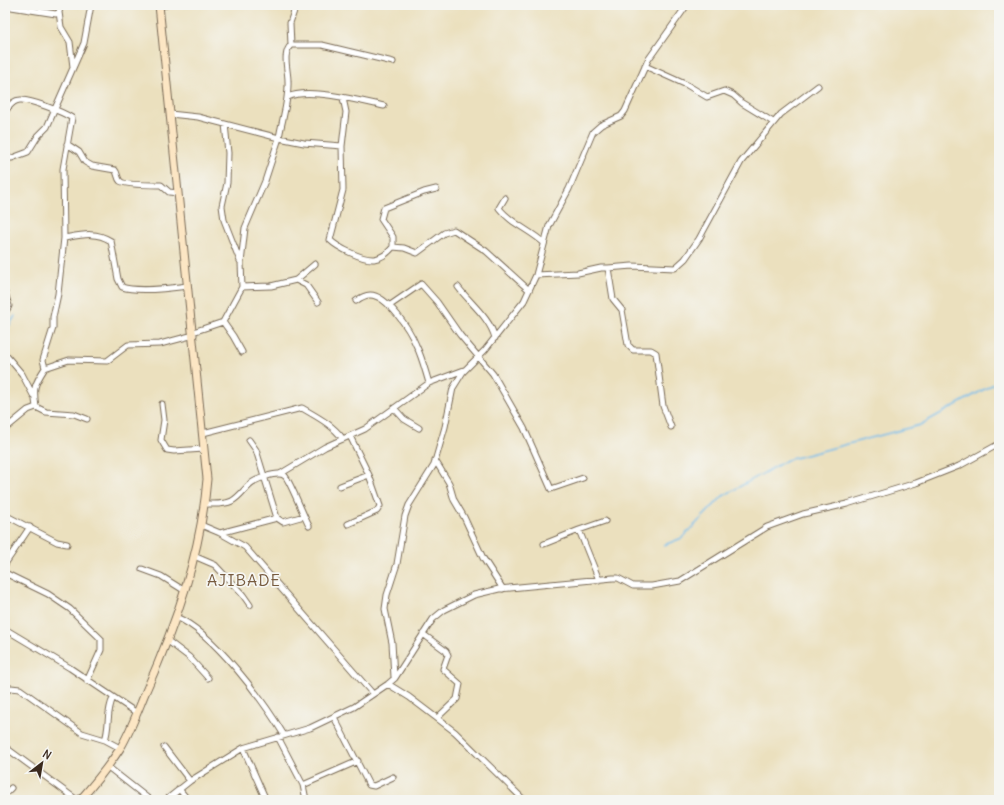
<svg xmlns="http://www.w3.org/2000/svg" width="1004" height="805" font-family="Delius,sans-serif">
  <style>
    .lines { fill: none; stroke-linecap: round; stroke-linejoin: round }
    .stream { stroke: #74bded; stroke-width: 1.5 }
    .street-casing { stroke: #796a56; stroke-width: 7 }
    .secondary-casing { stroke: #796a56; stroke-width: 9 }
    .street { stroke: #fff; stroke-width: 5 }
    .secondary { stroke: #fce6c4; stroke-width: 7 }
    .labels { text-anchor: middle; dominant-baseline: central; stroke-width: 3.5; stroke-linejoin: round; paint-order: stroke }
    .quarter-label { font-size: 16px; letter-spacing: 1px; fill: #775b3f; stroke: #f6f6f2 }
  </style>
  <rect width="100%" height="100%" fill="#f6f6f2"/>
  <filter id="ink" filterUnits="userSpaceOnUse"><feTurbulence type="fractalNoise" baseFrequency=".025" numOctaves="2"/><feDisplacementMap in="SourceGraphic" scale="8" xChannelSelector="R" yChannelSelector="G"/><feConvolveMatrix kernelMatrix="1 2 1 2 8 2 1 2 1" color-interpolation-filters="sRGB"/></filter>
  <filter id="wash" filterUnits="userSpaceOnUse"><feTurbulence type="fractalNoise" baseFrequency=".012" numOctaves="4" result="noise"/><feDisplacementMap in="SourceGraphic" scale="16" xChannelSelector="R" yChannelSelector="G"/><feGaussianBlur stdDeviation="0.9" result="paint"/><feColorMatrix in="noise" values="0 0 0 0 0 0 0 0 0 0 0 0 0 0 0 0 0 1.4 0 .05"/><feComposite in="paint" operator="in"/></filter>
  <g filter="url(#wash)">
    <rect width="100%" height="100%" fill="#ebe0be"/>
    <g class="lines">
      <path class="stream" d="M5 332 15 316
        M664 545 682 538 723 496 787 460 920 425 992 385 999 379"/>
    </g>
  </g>
  <g filter="url(#ink)">
    <g class="lines">
      <g class="street-casing">
        <path id="street" d="M858 5H859
          M5 6 56 14 59 12 61 5
          M159 6 166 5
          M59 12 61 27 70 42 73 67
          M291 45 290 23 296 5
          M645 66 687 85 707 97 724 91 733 95 742 103 773 122
          M288 97C308 87 362 101 384 106
          M5 111C10 106 13 100 20 100 30 99 63 112 72 118L63 169 64 238 58 294 53 317V328L43 360 45 368
          M170 114 198 117 279 138C282 119 289 101 288 81 288 70 282 53 291 45H322L393 62
          M225 124 228 153 227 183 222 206 224 220 240 261
          M67 144 79 152 85 162 92 166 115 170C118 173 117 178 120 181 123 185 155 185 161 185L169 192 178 193
          M342 146 346 112 343 98
          M5 158H12L28 152 38 136 47 127 84 43 91 5
          M505 198 499 208C510 223 530 230 544 243
          M64 238C81 235 96 231 111 241L118 279 122 287C136 292 173 288 188 286
          M393 247 404 248 417 253 444 233 454 230 486 251 529 290
          M608 268 632 266 675 268 685 259 699 239 741 162 781 114 818 86
          M536 275 578 273 601 268H608L613 299 622 310 628 345 633 350H651L656 353 663 406 671 427
          M296 280 315 264
          M242 287 271 286 296 280 306 285 318 302
          M458 287C470 303 490 318 495 338
          M5 293 9 306 5 313
          M356 301C360 298 364 295 370 295 387 295 410 330 416 345 422 357 425 370 429 383
          M389 306 421 284 437 302 460 335 493 374 524 428 551 489 583 478
          M223 322 233 336 242 352
          M193 332 223 322 242 287 241 263 245 228 265 181 279 138 304 143 342 146 343 190 330 240C338 248 363 260 374 259 382 258 388 253 393 247V237L381 219 384 208 424 192 436 189
          M5 354 22 374 33 395
          M162 404 164 420 161 440 167 450 174 451 204 449
          M394 408 404 419 419 428
          M87 419 74 414 46 412 36 407C33 388 34 385 45 368L69 360 107 361 128 345 160 344 194 335
          M5 429 28 410 36 407
          M203 433 302 408C317 417 332 424 343 439
          M435 460 449 483 454 500 464 517 483 558 503 589
          M280 474 325 447 365 429 429 383 464 370
          M340 486 369 475
          M205 504C214 504 224 505 232 501 239 497 243 491 248 486 253 480 278 470 285 476 290 481 304 517 309 526
          M5 515 57 542 67 544
          M277 518 283 522 304 516
          M348 524 377 511 380 506 369 475 350 436
          M201 525 220 533 245 547 373 694
          M579 530 605 521
          M220 533 277 518 256 450 249 440
          M544 544 579 530 599 580
          M194 556 215 565 243 595 250 605
          M5 564 30 527
          M142 569 161 576 185 591
          M5 573 48 594 70 609 101 639V650L87 681
          M176 617C213 632 263 700 284 735
          M5 629 70 668 137 713
          M423 634 446 651 448 655 443 669 460 684 457 699 437 718
          M168 641 189 657 208 678
          M394 677 392 643 385 609 387 595 397 564 405 516 409 505 434 465 445 427 453 388 463 372 485 350 524 301 536 275 549 226 569 189 593 132 601 125 621 116 625 111 648 60 687 5
          M388 684 409 697 455 732 524 800
          M5 692 11 688 20 689 82 733 105 740 120 748
          M334 717 369 785 374 786 393 777
          M278 737 303 785 358 761
          M105 740C110 726 106 712 113 698
          M5 747 77 800
          M164 747 190 781
          M243 748 266 800
          M108 767 150 800
          M303 785 306 800
          M179 789 188 800
          M5 794 11 788
          M166 800 190 781 243 748 310 728 354 707 388 684 395 678 433 619 444 610 474 595 499 589 613 578H618L633 586H652L680 581 767 527 803 514 847 504 916 483 959 466 999 444"/>
      </g>
      <g class="secondary-casing">
        <path id="secondary" d="M80 800C95 783 109 766 121 747 131 730 138 710 146 691 176 624 201 553 207 479L159 5"/>
      </g>
      <use href="#street" class="street"/>
      <use href="#secondary" class="secondary"/>
    </g>
  </g>
  <g class="labels">
    <g class="quarter-label">
      <text x="244" y="580">AJIBADE</text>
    </g>
  </g>
  <rect width="1004" height="805" fill="none" stroke="#f6f6f2" stroke-width="20"/>
  <g transform="translate(42 763) rotate(31)" stroke="#f6f6f2" stroke-width="3" paint-order="stroke">
  <path d="M0-3L7 15L0 10L-7 15Z" fill="#3b2a1e"/>
  <text y="-6" font-size="11" font-weight="bold" text-anchor="middle" fill="#3b2a1e">N</text>
  </g>
</svg>
